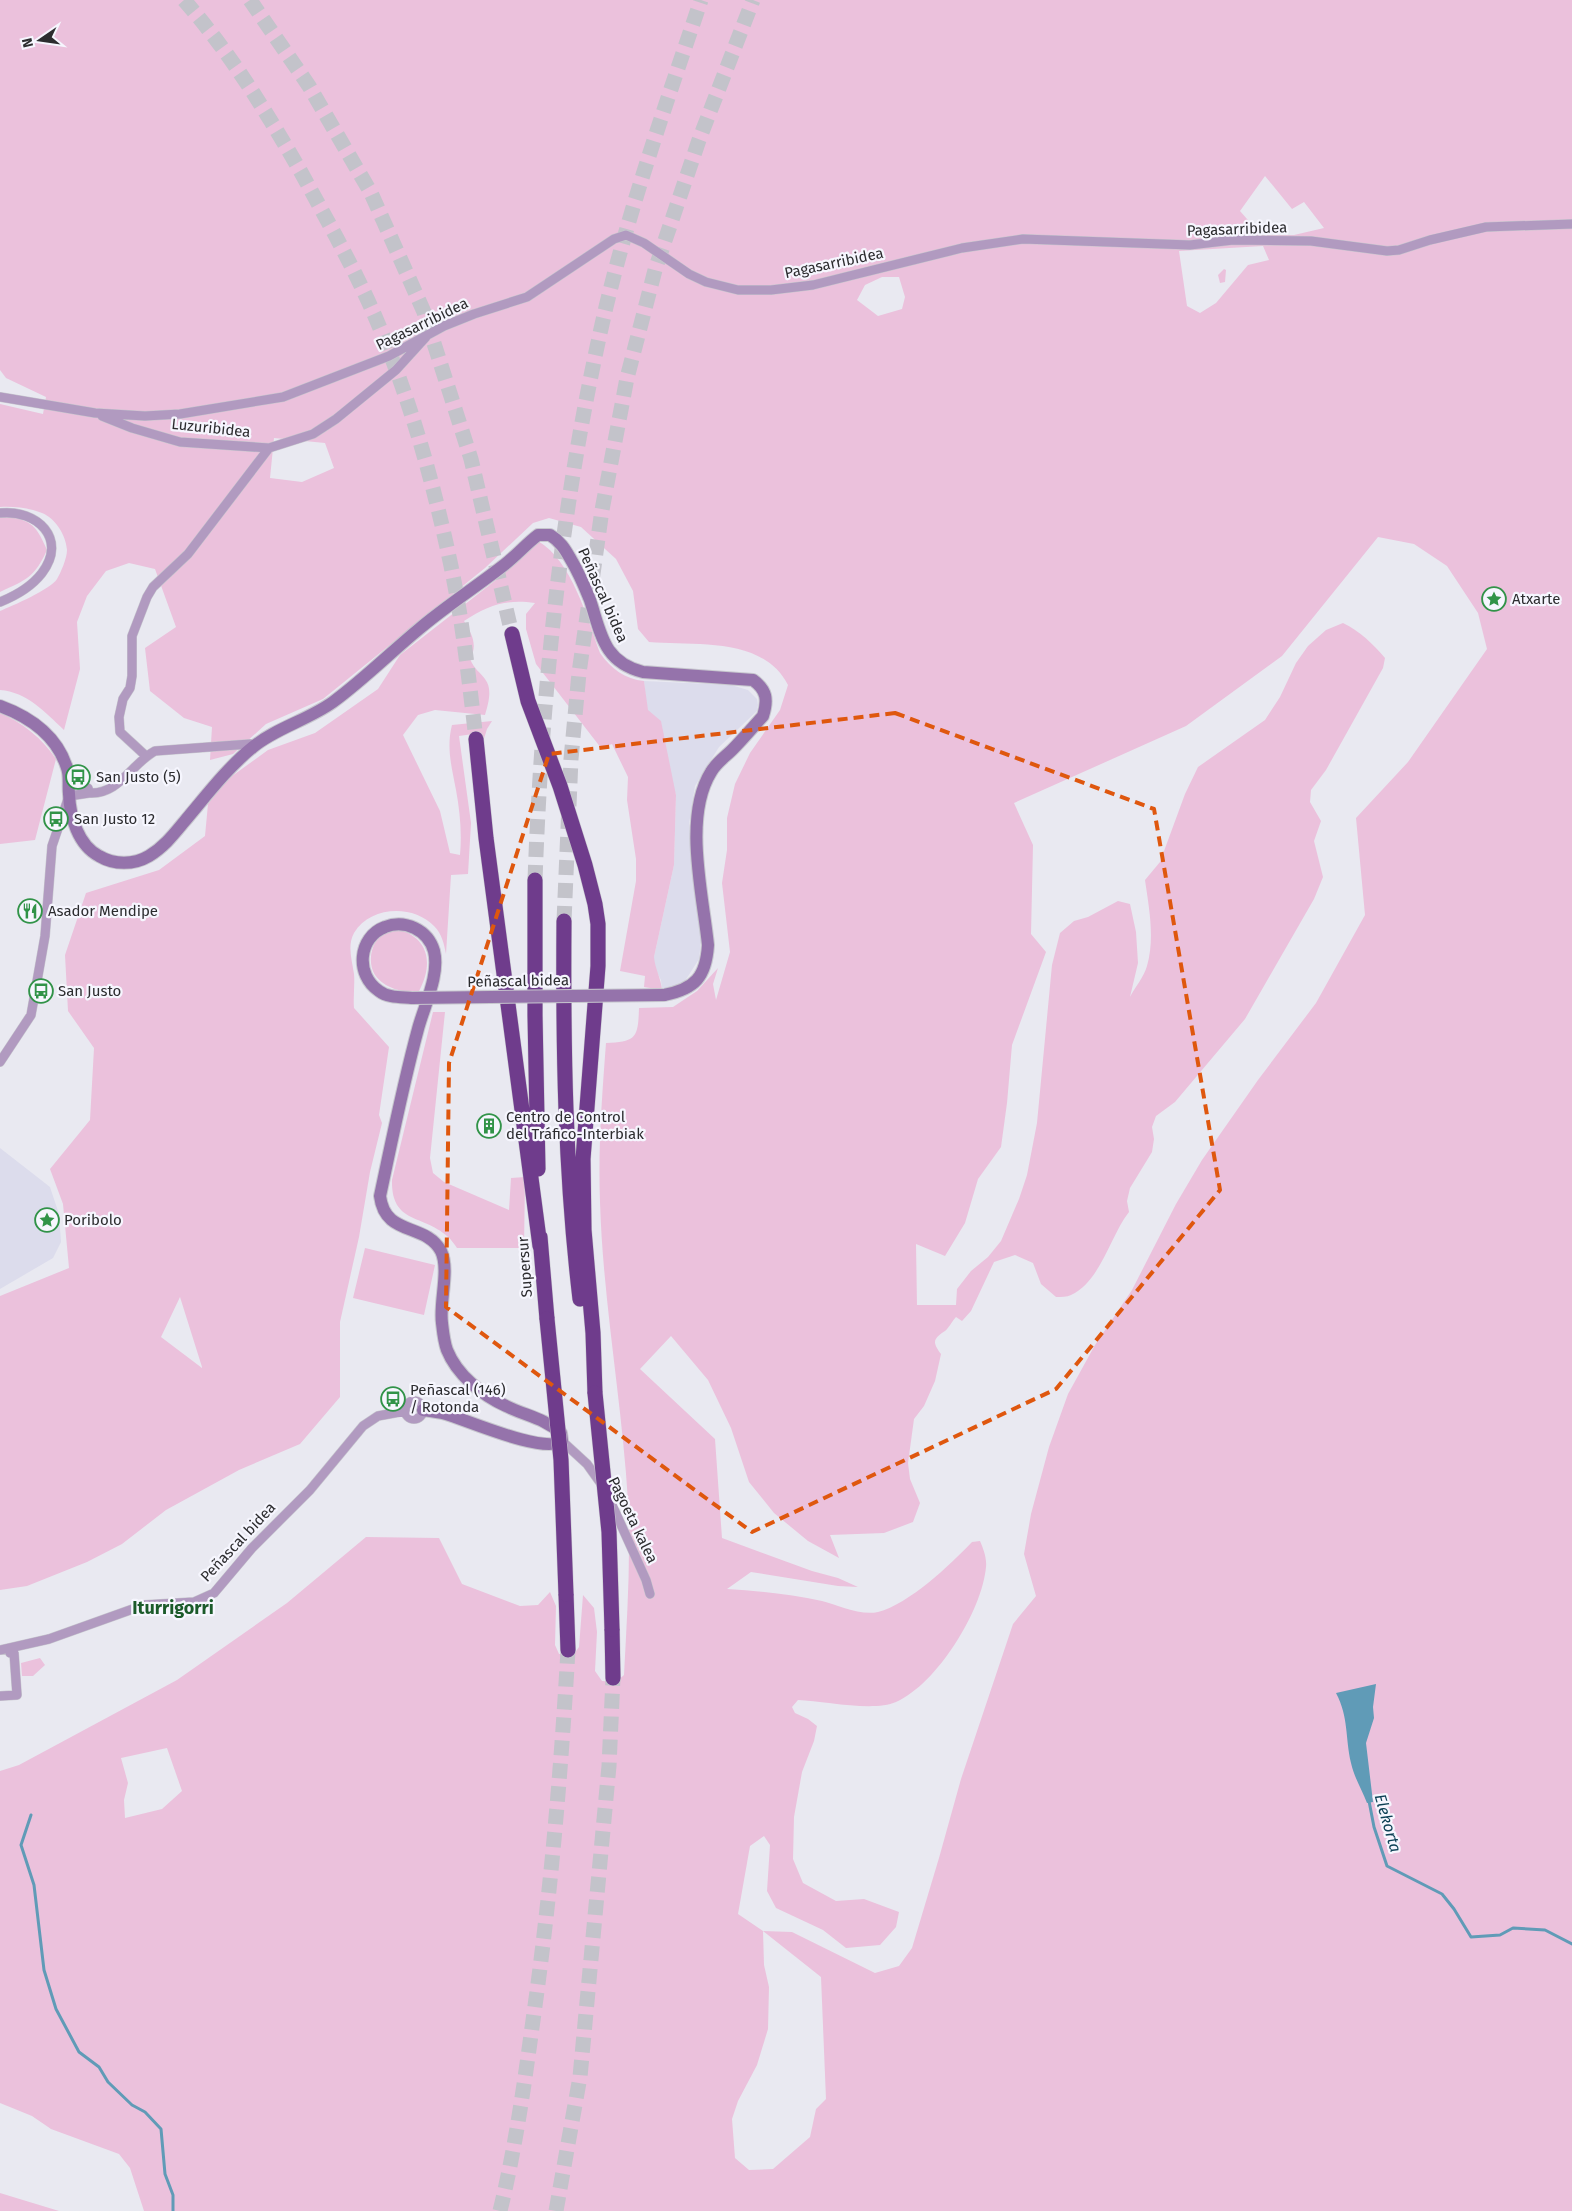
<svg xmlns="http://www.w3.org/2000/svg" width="1572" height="2211" font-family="'Fira Sans',sans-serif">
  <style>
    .built { fill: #dcdcec }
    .green { fill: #ebc1dc; fill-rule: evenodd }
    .water { fill: #609bb7 }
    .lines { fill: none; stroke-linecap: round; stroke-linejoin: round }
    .stream { stroke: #609bb7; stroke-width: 3 }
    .highway-tunnel { stroke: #c3c3ca; stroke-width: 15; stroke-dasharray: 15 8; stroke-linecap: butt }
    .street-casing { stroke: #c7c7ce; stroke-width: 10 }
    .secondary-casing { stroke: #c7c7ce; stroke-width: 14 }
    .highway-casing { stroke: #c7c7ce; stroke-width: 16 }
    .street { stroke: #b19ac0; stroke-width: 9 }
    .secondary { stroke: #9573ab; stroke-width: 12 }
    .highway { stroke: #6f3c8c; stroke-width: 15 }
    .secondary-bridge-casing { stroke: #c7c7ce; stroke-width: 14; stroke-linecap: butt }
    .highway-bridge-casing { stroke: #c7c7ce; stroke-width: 16; stroke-linecap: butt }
    .secondary-bridge { stroke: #9573ab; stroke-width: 12 }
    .highway-bridge { stroke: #6f3c8c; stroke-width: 15 }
    .marked { fill: none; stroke: #df570e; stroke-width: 4; stroke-dasharray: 10 6; stroke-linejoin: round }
    .labels { text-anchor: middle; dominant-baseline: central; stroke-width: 4.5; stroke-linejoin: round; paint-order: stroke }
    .street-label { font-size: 15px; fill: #2c2c2f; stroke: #f6f6fe }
    .poi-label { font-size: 15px; fill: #2c2c2f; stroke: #f6f6fe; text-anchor: start }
    .water-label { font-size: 16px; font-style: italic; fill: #0d4055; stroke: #f6f6fe }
    .quarter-label { font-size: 18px; font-weight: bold; fill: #1b5a2a; stroke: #f6f6fe }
  </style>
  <rect width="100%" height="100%" fill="#e9e9f1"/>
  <path class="built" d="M644 681 731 685 748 690 757 699 758 705 757 711 719 747 695 786 689 824 701 940 699 959 685 981 679 985 662 990 661 980 654 966V957L674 865 676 795 647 710Z
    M0 1148 50 1187 59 1214 61 1242 53 1258 0 1289Z"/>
  <path class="green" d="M0 0H1572V2211H144L130 2168 119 2154 51 2129 32 2116 0 2103V1771L19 1765 177 1680 287 1603 366 1537 439 1538 462 1584 520 1606 538 1605 550 1592 556 1606 555 1645 559 1654H574L579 1647 583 1595 594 1608 597 1632 595 1671 602 1681 616 1682 624 1675C627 1617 631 1559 628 1501 622 1401 603 1302 600 1202 598 1149 602 1096 606 1043 637 1042 638 1037 639 1008L673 1007 697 991 718 968 713 984 716 1000 730 952 722 883 727 850V818L735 784 750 753 780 710 788 685C763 636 695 646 649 642L638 629 633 591 616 559 581 527 549 518 533 523 485 568 323 699 266 724 233 754 210 760 212 727 184 718 150 691 145 648 176 627 155 569 129 563 106 571 87 596 77 622 80 669 64 730C45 712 27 692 0 690V611C12 606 51 589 57 579 61 572 67 558 67 550 66 535 55 518 42 513 30 508 13 506 0 507V404L43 414 46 397 6 378 0 370ZM1265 176 1292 209 1304 202 1324 228 1294 235H1261L1240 211ZM1263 246 1269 260 1248 265 1216 303 1200 313 1187 306 1179 251ZM882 277H899L905 297 902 309 878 316 857 300 865 285ZM274 438 325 443 334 468 302 482 270 478ZM1378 537 1414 544 1447 566 1478 613 1487 649 1408 762 1356 818 1365 915 1316 1003 1258 1080 1202 1160 1176 1204 1132 1290 1095 1345 1068 1394 1049 1447 1031 1514 1024 1554 1036 1596 1013 1624 961 1779 939 1858 912 1948 899 1966 875 1973 792 1932 763 1931 738 1914 750 1846 764 1836 770 1845 767 1891 776 1908 823 1930 846 1948 880 1945 896 1927 899 1912 864 1899 836 1901 803 1883 793 1859 794 1817 802 1772 814 1741 817 1726 808 1719 795 1713 792 1707 798 1700C824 1701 873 1712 896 1702 937 1684 982 1611 986 1567 987 1558 983 1548 980 1541L972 1542C950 1565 909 1604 878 1612 860 1616 838 1605 822 1601 791 1594 759 1591 727 1589L751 1572 838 1586 858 1587 838 1578 812 1571 722 1538 715 1439 640 1369 671 1336 708 1380 731 1428 749 1482 774 1513 808 1541 839 1558 830 1535 884 1533 913 1522 920 1503 910 1479 908 1463 914 1419 924 1406 935 1381 941 1354C932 1342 933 1339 945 1331 949 1328 952 1321 956 1317L962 1321 971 1311 994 1262 1015 1255 1033 1263 1041 1284 1056 1297C1061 1297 1067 1297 1071 1295 1101 1281 1110 1236 1129 1212L1127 1201 1130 1188 1152 1152 1154 1139 1152 1127 1156 1116 1175 1102 1245 1019 1314 899 1323 877 1314 841 1321 821 1310 802 1311 790 1326 770 1383 668 1385 658C1373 644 1360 631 1343 623L1326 630 1308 646 1296 663 1280 697 1265 720 1198 767 1185 794 1160 862 1145 880C1149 908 1155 938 1147 966 1144 977 1135 987 1130 997L1138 963 1136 932 1130 904 1118 901 1088 917 1074 921 1060 933 1052 965 1037 1123 1027 1175 1019 1199 1001 1241 988 1257 971 1271 957 1289 956 1305H917L916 1244 945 1256 965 1223 978 1179 1001 1147 1007 1103 1012 1045 1046 952 1031 934 1033 845 1014 803 1186 726 1282 656ZM167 1748 182 1791 162 1809 125 1818 124 1800 128 1783 121 1758ZM763 1931 821 1977 826 2099 816 2109 810 2137 773 2169 749 2170 735 2158 732 2119 738 2101 757 2065 768 2029 769 1987 764 1965Z
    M1224 269 1226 270 1225 282 1220 283 1218 275Z
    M0 515C30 520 35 522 47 550 35 577 26 580 0 592Z
    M538 541C572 561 587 618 600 653 611 669 625 679 644 681L648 710 661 721 676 795 674 865 654 957C655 969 661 978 662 990L644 987 645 976 620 971 636 881V859L627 800 628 777 612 744 601 748 536 664 526 629V614L535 603C506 599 488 605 464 621 472 634 478 645 470 659 475 670 479 671 485 679 493 689 488 705 485 715L435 710 418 715 403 735 440 811 450 853 460 855C462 834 460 811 456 790 452 768 446 748 452 725L492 721 487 729 482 745 480 733 459 736 471 823 468 874 451 875 446 954C444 944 442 934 434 926 413 904 370 906 354 933 347 946 352 960 354 974 355 985 353 997 354 1008L389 1047 379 1115 382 1123 370 1172 359 1237 340 1322V1397L300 1444 239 1470 166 1510 122 1544 87 1562 27 1586 0 1590V1296L69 1268 63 1204 50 1169 90 1120 94 1048 68 1011 65 955 86 893 159 870 205 836 208 804 228 779 268 750 315 733 378 689 400 655 496 580ZM180 1297 202 1367V1368L161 1337Z
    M0 713C22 722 43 739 56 759L35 840 0 844Z
    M401 930C432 941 432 968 418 993 403 992 385 989 375 975 366 961 372 936 389 931 392 930 397 931 401 930Z
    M433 1012H445L430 1158 433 1173 444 1182 509 1210 511 1178 525 1177 524 1248H457C454 1244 451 1239 447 1236 422 1214 391 1224 392 1180Z
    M365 1248 435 1265 424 1315 353 1298Z
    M40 1658 45 1665 33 1676H22L21 1663Z
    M0 2193 59 2211H0Z"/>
  <path class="water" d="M1376 1684 1373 1707 1374 1718 1366 1743 1373 1802 1367 1803C1362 1790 1354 1777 1351 1763 1345 1737 1349 1718 1336 1693Z"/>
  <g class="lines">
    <path class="stream" d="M1369 1801 1374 1827 1387 1866 1442 1894 1454 1909 1471 1937 1500 1935 1513 1928 1545 1930 1572 1944
      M31 1815 21 1845 34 1885 44 1970 56 2009 79 2052 99 2067 108 2082 132 2105 145 2112 161 2129 165 2174 173 2195V2211"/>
    <path class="highway-tunnel" d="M184 0C231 54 266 111 302 174 327 220 353 266 374 314 409 395 433 480 451 566 463 623 469 681 476 739
      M250 0 309 86 371 193 424 312 471 459 512 634
      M535 880C542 687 562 495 606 307 631 203 667 101 701 0
      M564 921 571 759 579 673 602 510 627 378 655 270 699 140 753 0
      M500 2211C516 2146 525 2079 534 2013 551 1892 561 1771 568 1650
      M556 2211 580 2077 609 1766 613 1678"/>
    <g class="street-casing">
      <path id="street" d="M0 397 95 413 145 416 180 414 283 397 389 356 444 326 474 314 527 297 614 239 626 235 644 243 689 274 706 282 738 290H771L813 285 962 248 1023 239 1190 245 1233 240 1311 241 1387 251 1399 250 1430 240 1486 227 1572 224
        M102 416 132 428 180 442 269 448 313 434 336 419 396 370 426 337
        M0 513C37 509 68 539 42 573 32 586 15 596 0 602
        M146 756 120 732 119 717 123 699 130 688 132 676V636L147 597 153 587 188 554 269 448
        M89 793C119 795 132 763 155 751L250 744 255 745
        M0 1062 31 1015 45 936 52 846 69 796 89 793 88 788 68 779
        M405 1410a9 9 0 1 1 18 0a9 9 0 1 1-18 0Z
        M562 1441 587 1464 602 1485
        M608 1496 646 1580 650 1594
        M0 1650 49 1639 144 1605 194 1602 214 1593 252 1548 310 1490 363 1426 378 1416 405 1411
        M0 1696 17 1695 14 1653H10V1648"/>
    </g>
    <g class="secondary-casing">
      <path id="secondary" d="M0 706C30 717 57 736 67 768 70 776 68 786 69 794 70 817 78 845 99 856 114 865 134 865 149 856 164 847 174 834 184 822 206 796 227 768 253 747 276 728 308 720 333 702 363 680 390 653 419 629 446 606 476 587 504 565 516 556 526 544 538 535H550C560 541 565 549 570 558 578 571 584 585 590 600 601 633 603 662 643 672L753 680C767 690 768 700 763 716 753 727 743 739 732 750 725 757 716 763 711 772 683 817 703 895 708 945 706 977 695 989 664 995
        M412 998C401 997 388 998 379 991 355 975 358 937 385 927 405 919 428 930 434 951 440 975 424 1006 418 1029 403 1084 392 1140 380 1196 385 1237 425 1222 441 1251 450 1270 439 1302 442 1323 443 1332 444 1342 447 1350 457 1375 482 1395 506 1406 526 1416 544 1418 561 1433L562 1441C544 1454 469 1421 446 1414 439 1412 431 1411 423 1410"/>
    </g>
    <g class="highway-casing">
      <path id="highway" d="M512 634 528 701 560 786 585 865 595 904 598 924V966L583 1159 584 1230 593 1333 595 1393
        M476 739 486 838 540 1246
        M535 880V1015L538 1169
        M564 921C563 1047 565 1173 580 1299
        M540 1237 547 1319
        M566 1594 568 1650
        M612 1629 613 1678"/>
    </g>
    <use href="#street" class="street"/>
    <use href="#secondary" class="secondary"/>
    <use href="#highway" class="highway"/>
    <g class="secondary-bridge-casing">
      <path id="secondary-bridge" d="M412 998 664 995"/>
    </g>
    <g class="highway-bridge-casing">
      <path id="highway-bridge" d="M547 1319 561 1460 566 1594
        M595 1393 609 1532 612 1629"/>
    </g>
    <use href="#secondary-bridge" class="secondary-bridge"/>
    <use href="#highway-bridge" class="highway-bridge"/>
  </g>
  <path class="marked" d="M895 713 1154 809 1220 1190 1056 1389 752 1532 446 1307 449 1063 549 754Z"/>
  <defs>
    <g id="sight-ring" transform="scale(1.25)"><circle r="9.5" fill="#f6f6fe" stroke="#319348" stroke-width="1.5"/><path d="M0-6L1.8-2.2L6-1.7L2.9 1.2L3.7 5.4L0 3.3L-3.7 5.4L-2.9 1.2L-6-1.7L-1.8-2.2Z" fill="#319348"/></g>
    <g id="bus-ring" transform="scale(1.25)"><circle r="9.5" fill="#f6f6fe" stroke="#319348" stroke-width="1.5"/><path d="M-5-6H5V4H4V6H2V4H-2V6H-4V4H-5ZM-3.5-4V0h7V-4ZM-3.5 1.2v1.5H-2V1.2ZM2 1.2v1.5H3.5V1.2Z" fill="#319348"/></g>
    <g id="restaurant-ring" transform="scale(1.25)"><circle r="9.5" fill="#f6f6fe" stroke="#319348" stroke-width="1.5"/><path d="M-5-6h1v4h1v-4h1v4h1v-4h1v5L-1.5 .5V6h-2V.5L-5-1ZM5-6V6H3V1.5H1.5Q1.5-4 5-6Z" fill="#319348"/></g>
    <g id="building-ring" transform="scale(1.25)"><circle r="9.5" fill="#f6f6fe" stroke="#319348" stroke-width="1.5"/><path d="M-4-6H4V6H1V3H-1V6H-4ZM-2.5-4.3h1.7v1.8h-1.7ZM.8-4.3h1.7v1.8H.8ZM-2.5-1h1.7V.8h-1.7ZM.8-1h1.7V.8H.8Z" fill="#319348"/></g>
  </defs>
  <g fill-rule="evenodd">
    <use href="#sight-ring" x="1494" y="599"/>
    <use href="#bus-ring" x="78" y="777"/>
    <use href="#bus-ring" x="56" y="819"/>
    <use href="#restaurant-ring" x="30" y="911"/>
    <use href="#bus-ring" x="41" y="991"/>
    <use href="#building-ring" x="489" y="1126"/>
    <use href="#sight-ring" x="47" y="1220"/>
    <use href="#bus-ring" x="393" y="1399"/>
  </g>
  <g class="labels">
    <g class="street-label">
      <text transform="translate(1237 229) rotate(-2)">Pagasarribidea</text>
      <text transform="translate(834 263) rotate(-12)">Pagasarribidea</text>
      <text transform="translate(422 324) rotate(-26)">Pagasarribidea</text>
      <text transform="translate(211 428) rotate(6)">Luzuribidea</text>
      <text transform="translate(603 595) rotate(66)">Peñascal bidea</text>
      <text transform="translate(518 981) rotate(-1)">Peñascal bidea</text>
      <text transform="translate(525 1267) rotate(-94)">Supersur</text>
      <text transform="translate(633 1520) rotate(64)">Pagoeta kalea</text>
      <text transform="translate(238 1542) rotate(-47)">Peñascal bidea</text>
    </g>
    <g class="poi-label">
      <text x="1512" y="599">Atxarte</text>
      <text x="96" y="777">San Justo (5)</text>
      <text x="74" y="819">San Justo 12</text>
      <text x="48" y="911">Asador Mendipe</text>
      <text x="58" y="991">San Justo</text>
      <text x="506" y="1117">Centro de Control<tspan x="506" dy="17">del Tráfico-Interbiak</tspan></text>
      <text x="64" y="1220">Poribolo</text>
      <text x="410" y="1390">Peñascal (146)<tspan x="410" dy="17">/ Rotonda</tspan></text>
    </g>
    <g class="water-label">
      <text transform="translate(1388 1823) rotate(74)">Elekorta</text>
    </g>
    <g class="quarter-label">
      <text x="173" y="1608">Iturrigorri</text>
    </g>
  </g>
  <g transform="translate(40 40) rotate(257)" stroke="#f6f6fe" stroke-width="4" paint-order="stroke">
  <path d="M0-4L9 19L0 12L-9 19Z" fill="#2c2c2f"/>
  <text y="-8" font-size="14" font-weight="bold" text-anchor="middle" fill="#2c2c2f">N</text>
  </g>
</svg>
